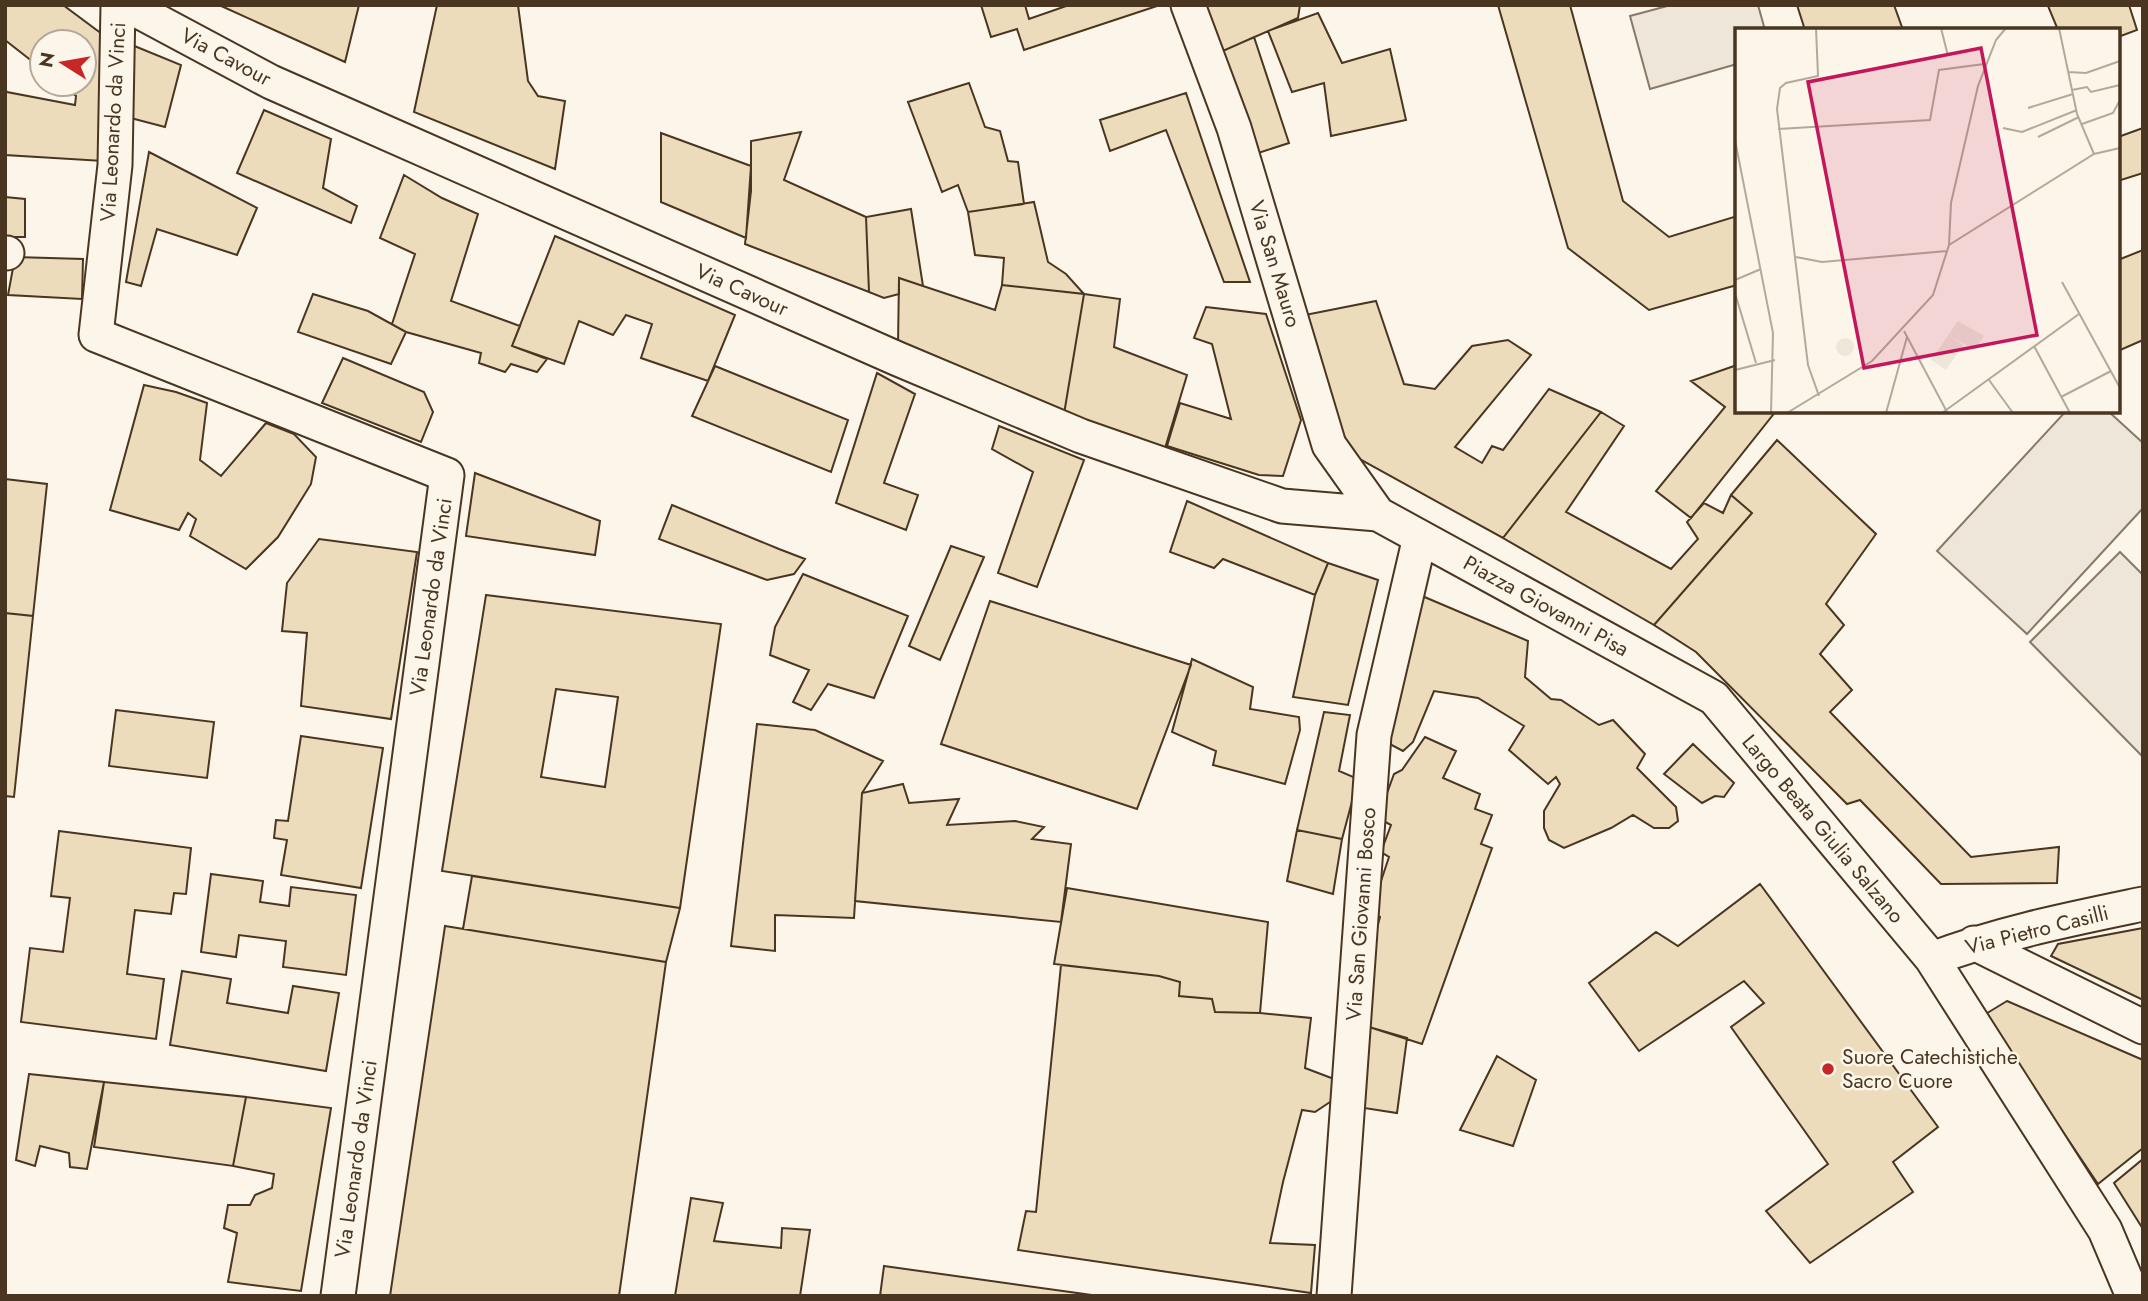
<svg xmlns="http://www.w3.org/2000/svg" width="2148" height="1301" font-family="Jost,sans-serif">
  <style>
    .green { fill: #ede6d9; stroke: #887966; stroke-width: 2 }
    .building { fill: #ecdcbc; stroke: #4a3520; stroke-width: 2; fill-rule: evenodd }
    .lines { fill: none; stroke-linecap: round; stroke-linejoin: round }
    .street-casing { stroke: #4a3520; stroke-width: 37 }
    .street { stroke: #fbf6e9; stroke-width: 33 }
    .poi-dot { fill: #c62828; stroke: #fbf6e9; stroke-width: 2.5 }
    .labels { text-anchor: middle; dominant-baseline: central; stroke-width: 5; stroke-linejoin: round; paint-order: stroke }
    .street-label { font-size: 21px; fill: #4a3520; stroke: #fbf6e9 }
    .poi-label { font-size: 21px; fill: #4a3520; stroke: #fbf6e9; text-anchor: start }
    .inset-road { fill: none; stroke: #b4a999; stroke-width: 2 }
    .view { fill: #c2185b; fill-opacity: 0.15; stroke: #c2185b; stroke-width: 3.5 }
    .inset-edge { fill: none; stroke: #4a3520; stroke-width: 3.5 }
  </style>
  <rect width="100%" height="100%" fill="#fbf6e9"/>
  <path class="green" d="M1671 5H1758L1765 30H1737V64L1650 89 1630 16Z
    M2066 411H2108L2143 443V508L2027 634 1937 551Z
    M2120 552 2143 575V757L2030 642Z"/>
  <path class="building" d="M5 5H63L110 40 103 161 5 155V89L7 92 75 105 76 96 61 84H84V42H42V69L5 40Z
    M219 5H359L345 62Z
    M437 5H518L528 81 538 96 565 101 555 169 414 112Z
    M981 5H1025L1029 19 1069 5H1160L1024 50 1017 29 991 37Z
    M1199 5H1300L1298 18 1216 54Z
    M1498 5H1570L1623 201 1669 237 1737 216V285L1649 310 1568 248Z
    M1797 5H1894L1903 30H1805Z
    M2129 5 2137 30 2118 37V30H2058L2048 6Z
    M1318 13 1342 63 1390 49 1406 120 1331 136 1324 83 1292 92 1268 31Z
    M1254 37 1289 143 1252 155 1216 54Z
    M132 45 181 65 165 127 123 116Z
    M969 83 985 127 1000 131 1008 161 1018 162 1024 204 968 212 958 185 942 192 908 102Z
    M1186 93 1250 282H1224L1166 130 1110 151 1100 120Z
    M264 110 331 139 323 188 357 206 351 223 237 173Z
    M2143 128V173L2118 181V137Z
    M801 132 784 180 866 217 869 292 745 244 751 191V141Z
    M661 133 751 166 746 238 661 202Z
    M149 152 257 208 237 255 157 229 141 286 126 282Z
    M404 175 442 198 478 214 451 301 520 326 512 346 547 359 537 372 511 364 505 372 479 363 481 353 406 332 392 324 415 254 380 238Z
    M5 197 25 199V237H5Z
    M1034 202 1048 262 1066 274 1084 294 1002 285 1004 258 975 255 968 212Z
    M911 209 923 286 899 278V294L884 298 869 292 866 217Z
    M555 236 735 315 708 381 641 358 652 324 626 315 613 335 579 321 564 364 512 346Z
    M2143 250V340L2118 351V260Z
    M15 257 83 259 82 299 8 295Z
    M899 278 995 310 1002 285 1084 294 1064 414 898 345Z
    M313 294 368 311 406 332 391 364 298 332Z
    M1084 294 1120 299 1114 347 1187 375 1163 455 1064 414Z
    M1376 301 1404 384 1435 389 1472 346 1508 340 1531 355 1455 447 1482 463 1492 446 1503 450 1549 389 1601 412 1503 538 1354 456 1340 446 1305 315Z
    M1206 307 1266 314 1301 420 1283 476 1259 475 1167 446 1180 403 1231 419 1212 344 1194 338Z
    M343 358 424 392 433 412 421 442 322 403Z
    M1737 365V411H1776L1691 518 1656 491 1725 407 1691 381Z
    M715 366 848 420 831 472 692 416Z
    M877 373 915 394 884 483 918 495 906 530 836 503Z
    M144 385 176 392 207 403 200 460 221 476 266 423 294 434 316 457 311 484 278 537 246 569 190 536 196 519 188 513 179 530 110 510Z
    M1601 412 1624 426 1566 512 1671 569 1698 539 1687 522 1704 503 1723 513 1731 495 1752 513 1654 625 1503 538Z
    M999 426 1084 460 1037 587 998 573 1033 472 992 449Z
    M1777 440 1876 534 1826 604 1844 625 1820 654 1852 690 1830 712 1971 857 2059 847 2057 883 1941 884 1860 800 1847 804 1696 652 1654 625 1752 513 1731 495Z
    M475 473 600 521 595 555 466 536Z
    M5 479 47 484 33 616 5 613Z
    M1187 501 1328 563 1315 595 1223 559 1214 568 1170 552Z
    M672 505 779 549 805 559 794 574 767 580 659 539Z
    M319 539 417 552 391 719 301 706 307 633 282 631 287 583Z
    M951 546 984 557 940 660 909 646Z
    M1328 563 1378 580 1348 705 1293 697 1315 595Z
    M803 574 908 616 874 698 828 684 811 710 793 702 809 670 770 655 775 627Z
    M1408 590 1528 641 1525 677 1551 699 1561 700 1599 725 1613 720 1645 754 1637 768 1676 807 1678 821 1669 828H1654L1633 815 1611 828 1564 848 1549 840 1544 828V811L1560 784 1556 777 1548 784 1509 750 1524 726 1478 698 1434 691 1413 742 1403 751 1382 740Z
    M486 595 721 624 680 908 442 871ZM556 689 618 697 605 787 541 777Z
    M990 601 1191 665 1137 809 941 744Z
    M5 613 33 616 14 797 5 796Z
    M1192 659 1253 687 1250 709 1299 717 1300 730 1285 784 1213 765 1216 751 1172 732Z
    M116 710 214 722 207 778 109 766Z
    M1324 712 1350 715 1339 771 1358 779 1342 839 1297 830Z
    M757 724 815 730 883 761 862 793 854 918 775 915V951L731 946Z
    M301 736 383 748 361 888 281 875 287 840 274 838 276 820 288 821Z
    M1425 737 1456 751 1443 778 1480 794 1475 809 1492 815 1481 844 1492 848 1422 1044 1369 1027 1365 971 1380 917 1371 911 1389 857 1381 852 1391 825 1378 818 1394 774 1402 770Z
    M1693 744 1734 783 1724 797 1715 796 1702 803 1664 774Z
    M903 784 909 803 959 799 947 825 1015 821 1044 827 1032 839 1071 844 1061 922 855 901 862 793Z
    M1297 830 1342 839 1333 894 1287 881Z
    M59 831 191 848 186 894 174 893 171 914 135 910 127 974 164 979 156 1039 21 1022 30 948 63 952 70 898 51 896Z
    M211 874 263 881 260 902 289 906 291 887 356 895 346 975 283 967 286 941 239 935 236 957 201 952Z
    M472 876 680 908 666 962 463 929Z
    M1760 884 1938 1127 1893 1162 1913 1192 1810 1263 1766 1211 1828 1164 1731 1027 1764 1003 1744 981 1639 1051 1589 983 1656 932 1678 946Z
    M1067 888 1268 922 1260 1013 1215 1012 1212 999 1179 996 1180 982 1159 976 1054 964Z
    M445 926 666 962 619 1296H390Z
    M2143 928V1000L2051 956 2058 944Z
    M1061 965 1159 976 1180 982 1179 996 1212 999 1215 1012 1260 1013 1311 1018 1305 1068 1334 1079 1333 1100 1315 1112 1302 1110 1283 1182 1270 1243 1315 1245 1311 1293 1018 1250 1026 1211 1036 1212Z
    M182 971 231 979 227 1003 288 1013 293 986 339 993 326 1071 170 1045Z
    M2007 1001 2143 1060V1148L2098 1184 1984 1015Z
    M1369 1027 1407 1038 1397 1113 1364 1108Z
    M1497 1056 1536 1080 1513 1146 1460 1130Z
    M29 1074 104 1082 87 1169 70 1167 69 1153 40 1146 35 1166 16 1160Z
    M104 1082 246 1097 233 1166 94 1147Z
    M246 1097 331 1108 301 1291 228 1282 237 1233 224 1228 228 1205H250L255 1195 272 1188 274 1174 233 1166Z
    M2143 1159V1229L2114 1183Z
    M691 1198 723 1203 714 1241 781 1248 782 1228 810 1230 800 1296H675Z
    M884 1266 1099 1296H880Z"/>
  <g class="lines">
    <g class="street-casing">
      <path id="street" d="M118 5 115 165 96 335 447 475 338 1296
        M127 5 271 82 898 359 1081 436 1282 506 1378 514 1714 698 1932 959 2105 1230 2133 1296
        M1188 5 1234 128 1329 445 1378 514
        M5 253H7
        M1974 943 2143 1027
        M1932 959C2000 933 2071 919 2143 904
        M1334 1296 1374 735 1420 537"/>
    </g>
    <use href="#street" class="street"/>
  </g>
  <circle class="poi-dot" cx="1828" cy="1069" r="7"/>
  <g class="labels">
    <g class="street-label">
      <text transform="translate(226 57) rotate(28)">Via Cavour</text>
      <text transform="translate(113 122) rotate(-87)">Via Leonardo da Vinci</text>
      <text transform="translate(1275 264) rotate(73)">Via San Mauro</text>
      <text transform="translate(742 290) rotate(24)">Via Cavour</text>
      <text transform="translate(431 597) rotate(-82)">Via Leonardo da Vinci</text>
      <text transform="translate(1546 606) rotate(29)">Piazza Giovanni Pisa</text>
      <text transform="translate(1823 829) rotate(50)">Largo Beata Giulia Salzano</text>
      <text transform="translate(1361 914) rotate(-86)">Via San Giovanni Bosco</text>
      <text transform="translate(2037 930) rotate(-14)">Via Pietro Casilli</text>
      <text transform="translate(356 1159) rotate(-82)">Via Leonardo da Vinci</text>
    </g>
    <g class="poi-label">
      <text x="1842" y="1057">Suore Catechistiche<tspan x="1842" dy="24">Sacro Cuore</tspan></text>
    </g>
  </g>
  <g transform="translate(1735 28)">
    <rect width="385" height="385" fill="#fbf6e9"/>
    <path d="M223 293 249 308 240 322 215 308 228 317 211 342 196 332ZM101 319a9 9 0 1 1 18 0a9 9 0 1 1-18 0Z" fill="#ede6d9"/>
    <path class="inset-road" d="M81 0 83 48 51 55 45 60 42 81 73 337 84 368M206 0 213 28M324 0 342 86 359 126M333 44 351 45 385 33M337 62 352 59 356 64 385 57M293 80 338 66M347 96 378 85 385 72M268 100 287 104 342 82M43 101 195 92 204 42 249 36M303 109 344 89M0 112 38 305 36 385M214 217 359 126 385 120M61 229 87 234 212 223M0 252 26 241M327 254 385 360M0 265 21 335M169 303 212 384M299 318 335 385M0 342 40 332M254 352 278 385M326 369 376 343M52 385 137 333 198 267 214 217 216 175 243 58 261 12 271 0M151 385 172 309M207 385 344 286"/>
    <path class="view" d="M246 20 302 307 129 340 73 54Z"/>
    <rect width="385" height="385" class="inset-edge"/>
  </g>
  <rect width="2148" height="1301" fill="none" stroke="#4a3520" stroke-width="14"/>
  <g transform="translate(63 63) rotate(281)"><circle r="33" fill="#fbf6e9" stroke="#b4a999" stroke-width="2"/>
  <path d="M0-5L12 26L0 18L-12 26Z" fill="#c62828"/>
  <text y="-10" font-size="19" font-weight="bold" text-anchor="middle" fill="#4a3520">N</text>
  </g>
</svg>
